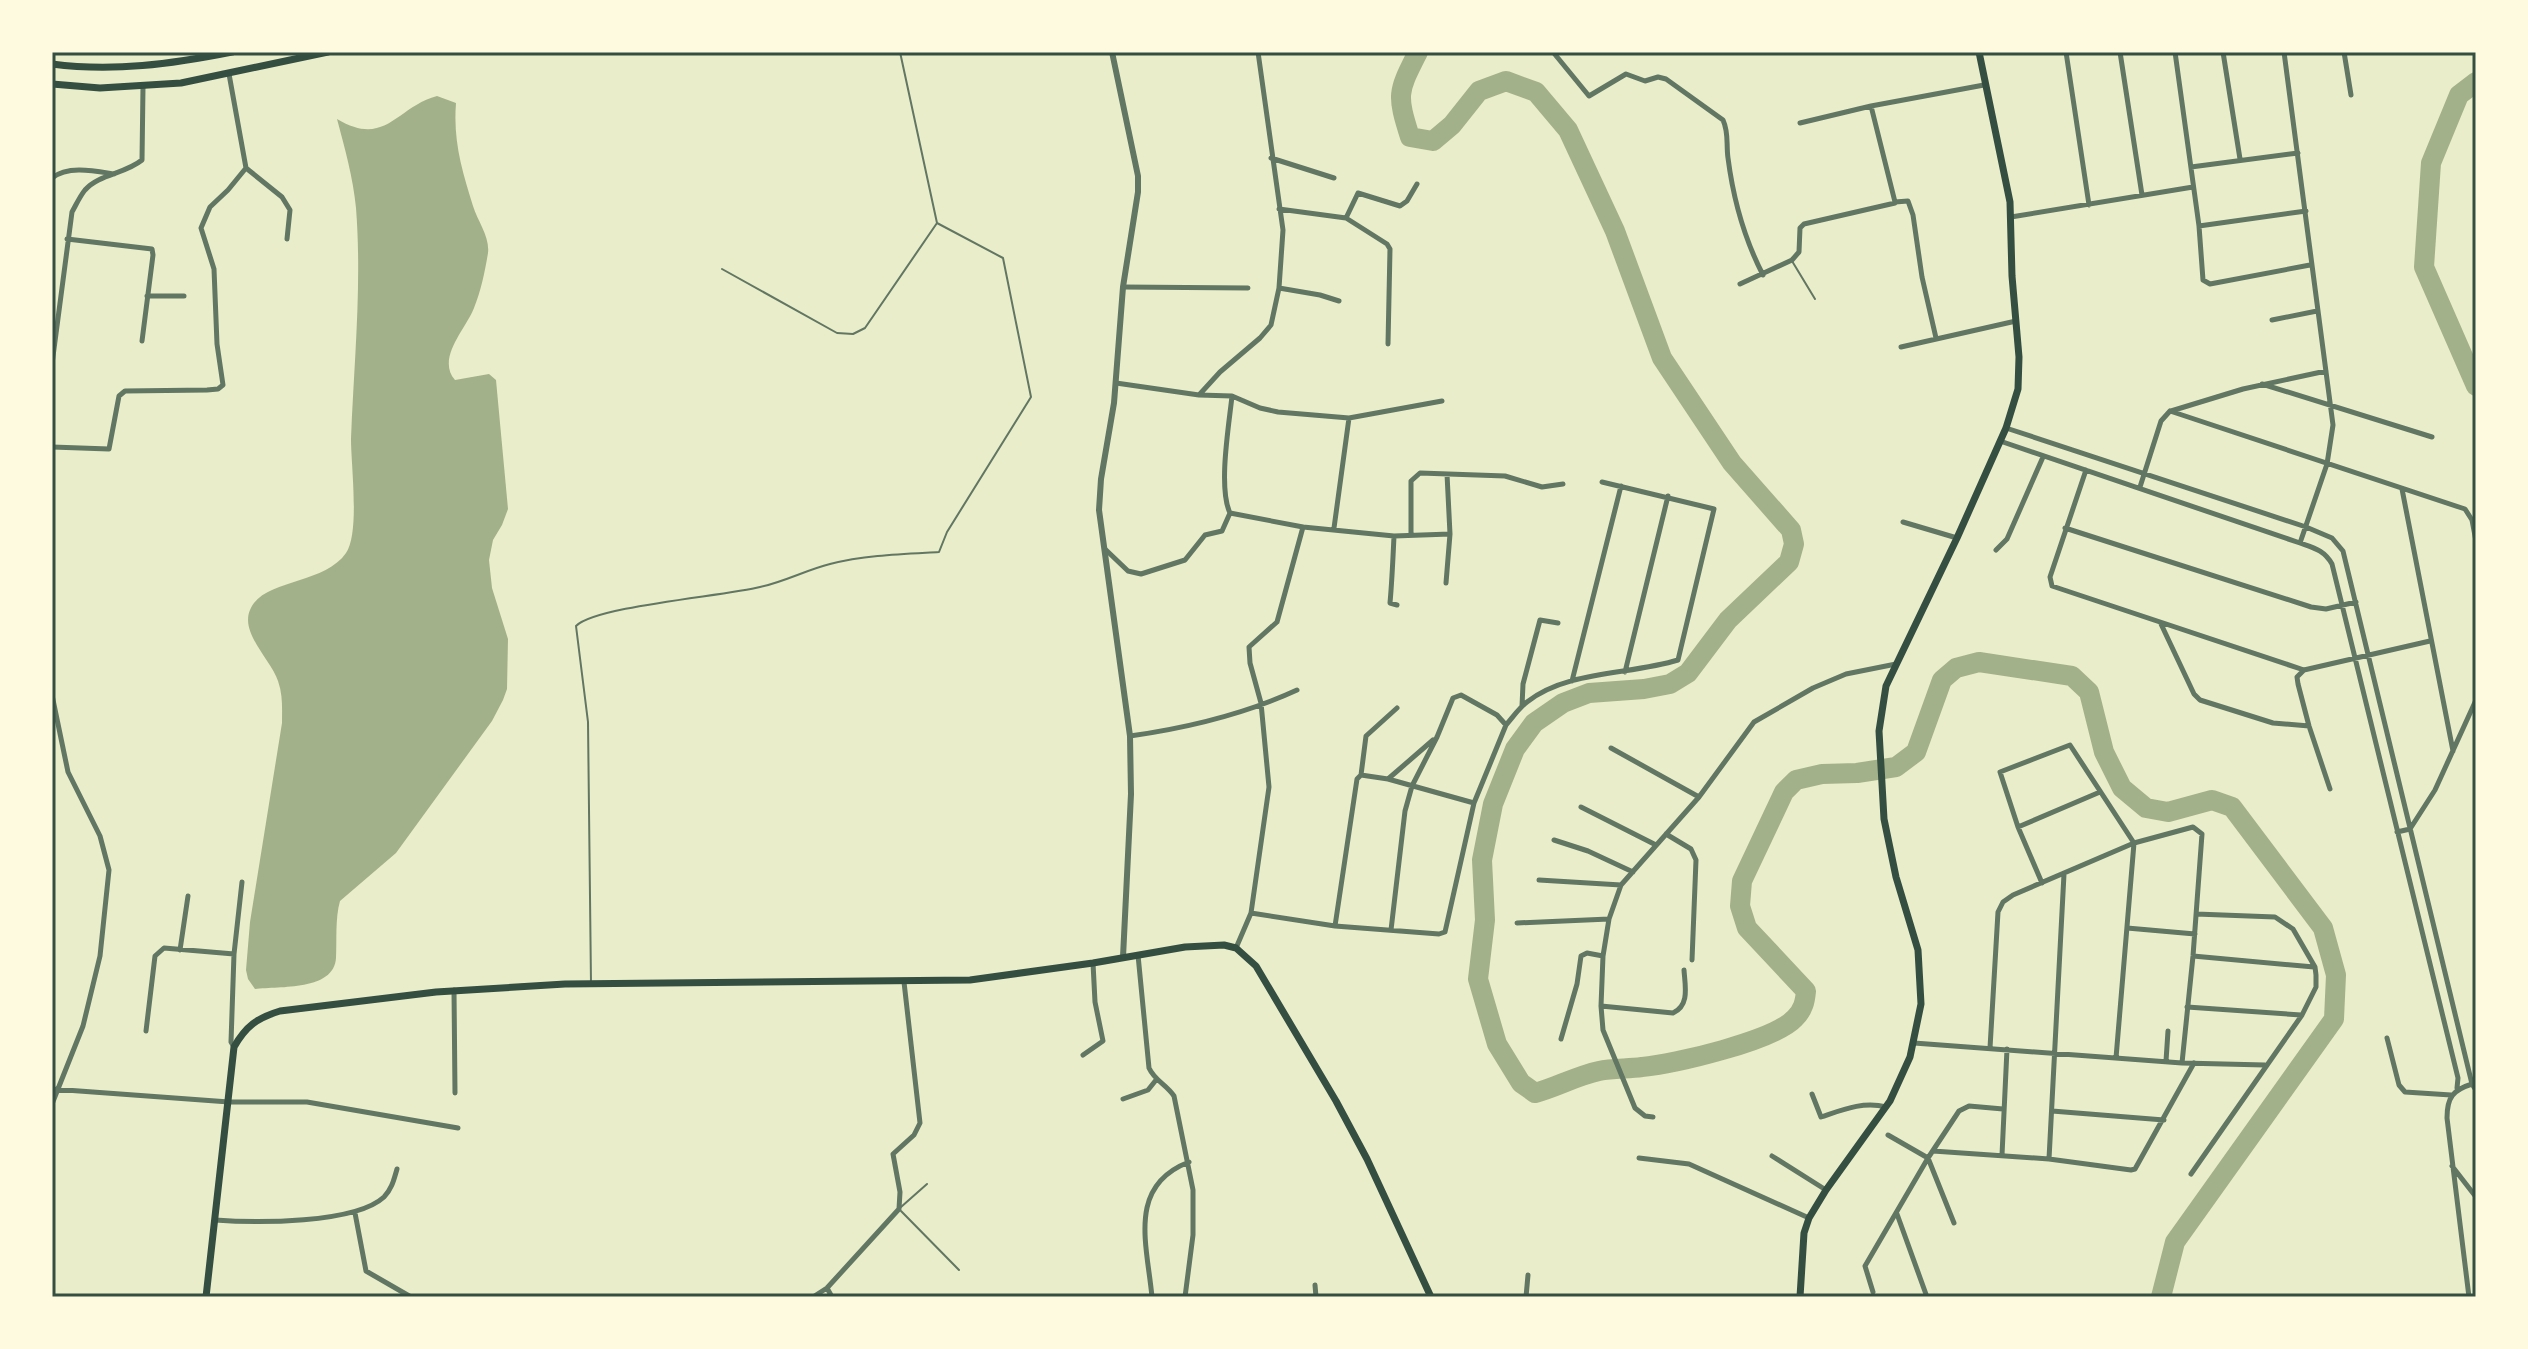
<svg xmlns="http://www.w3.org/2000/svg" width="2528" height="1349" font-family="'Source Sans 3',sans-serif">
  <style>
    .water { fill: #a3b18a }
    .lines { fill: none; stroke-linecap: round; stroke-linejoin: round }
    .river { stroke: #a3b18a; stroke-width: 20 }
    .service { stroke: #617663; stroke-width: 2 }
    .minor { stroke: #617663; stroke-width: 5 }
    .tertiary { stroke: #617663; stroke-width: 6 }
    .secondary { stroke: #344e41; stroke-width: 7 }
    .primary { stroke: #344e41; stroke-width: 7 }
    .neatline { fill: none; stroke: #344e41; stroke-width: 3 }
  </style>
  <rect width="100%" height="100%" fill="#e9edc9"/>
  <path class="water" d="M437 96 456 103C453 141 462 170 473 206 478 222 490 237 488 253 485 271 481 291 474 308 466 329 436 358 455 380L489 374 496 380 508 509 502 525 493 540 489 560 492 588 508 639 507 689 503 700 492 721 396 853 340 901C335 919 337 939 336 958 334 991 280 986 255 989L248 979 246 970 250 922 282 723C282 709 283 695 278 681 271 660 240 633 250 610 262 579 324 585 346 553 360 533 351 465 351 439 354 362 362 285 356 208 353 177 345 149 337 119 386 148 396 107 437 96Z"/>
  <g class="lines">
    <path class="river" d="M1418 52C1398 92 1396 93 1410 137L1433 141 1452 125 1479 91 1506 81 1536 92 1568 130 1615 231 1662 358 1732 463 1791 530 1794 544 1789 562 1728 620 1688 673 1670 684 1644 689 1589 693 1563 703 1534 723 1515 749 1493 804 1482 860 1485 920 1478 979 1497 1044 1521 1083 1535 1093C1557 1087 1576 1076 1599 1071 1613 1068 1628 1069 1642 1067 1674 1064 1774 1041 1795 1018 1803 1010 1805 1002 1806 991L1747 928 1740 906 1742 881 1784 792 1796 780 1822 774 1857 773 1896 767 1916 752 1942 680 1956 668 1979 662 2072 676 2089 692 2104 752 2122 788 2146 808 2168 812 2212 800 2232 807 2323 928 2336 975 2334 1019 2175 1242 2161 1297
      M2476 82 2459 95 2431 163 2424 267 2476 386"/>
    <path class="service" d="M1792 261 1815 299
      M722 269 837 333 853 334 865 328 937 223 900 52
      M591 983 588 722 576 626C596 606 725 596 760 587 784 582 806 570 830 564 865 555 903 554 939 552L947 532 1031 397 1003 258 937 223
      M901 1207 927 1184
      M901 1211 959 1270"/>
    <path class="minor" d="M1553 52 1589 96 1626 74 1645 81 1658 77 1666 79 1723 120C1729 133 1726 144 1728 158 1733 197 1745 240 1763 275
      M2066 52 2089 205
      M2120 52 2142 195
      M2175 52 2199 226 2203 280 2210 284 2310 265
      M2223 52 2240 159
      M2284 52 2333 425 2327 464 2300 543
      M2344 52 2351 95
      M229 74 246 168 282 197 290 210 287 239
      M1871 106 1984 85
      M1800 123 1871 106 1895 202 1908 201 1913 215 1922 277 1936 338
      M1271 158 1334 178
      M2191 167 2298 153
      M52 178C68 165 95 171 114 174
      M1279 209 1346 218 1358 193 1400 206 1407 201 1417 184
      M2011 217 2193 187
      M1346 218 1387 244 1390 249 1388 344
      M2199 226 2306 211
      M67 239 152 249 153 255 142 341
      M1740 284 1792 260 1799 252 1800 228 1804 224 1895 203
      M1123 287 1248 288
      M1279 288 1320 295 1339 301
      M147 296H184
      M2272 320 2317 311
      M1901 347 2016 321
      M52 364 72 212C76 205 80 196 85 190 99 174 125 174 142 160L143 87
      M1116 383 1199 395 1220 372 1260 338 1271 325 1279 288 1283 230 1258 52
      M2262 384 2432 437
      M1199 395 1232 396 1260 408 1278 412 1349 418
      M1232 396C1229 425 1218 488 1230 513L1303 527 1394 536 1450 534
      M2170 411 2465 509 2472 520 2476 541
      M2171 411 2243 389 2326 371
      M2006 428 2306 527 2332 538 2343 551 2472 1084 2476 1090
      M2000 441 2300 543C2314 548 2324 550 2332 564 2374 735 2417 906 2458 1078L2457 1088
      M52 447 109 449 119 396 125 391 207 390 218 389 223 385 217 344 214 269 201 228 210 207 228 190 246 168
      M2086 470 2050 577 2052 586 2304 670 2430 641
      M2140 487 2161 421 2170 411
      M2402 489 2453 751
      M1903 522 1957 538
      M1334 528 1349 418 1442 401
      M2065 528 2311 607 2326 609 2356 602
      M1411 534V481L1420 473 1505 476 1542 487 1563 484
      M1394 536C1393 558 1392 581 1390 603L1397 605
      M1106 550 1128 571 1141 574 1185 560 1205 535 1222 531 1230 513
      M1996 550 2007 539 2043 457
      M1446 583 1450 534 1447 474
      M2161 624 2194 694 2200 700 2273 723 2309 726
      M2304 670 2297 677 2298 684 2309 726 2330 789
      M1625 672 1668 496
      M1572 681 1621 486
      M52 695 68 772 100 836 109 870 100 956 83 1026 52 1104
      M1522 706 1523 684 1540 620 1558 623
      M1506 725C1513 717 1519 708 1527 702 1568 670 1630 675 1678 660L1714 509 1602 482
      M1130 736C1187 728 1245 714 1297 690
      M1611 748 1699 797
      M1361 775 1366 736 1397 708
      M1388 779 1474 803
      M1581 807 1656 845
      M2018 827 2100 792
      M2397 832 2410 829 2435 790 2476 700
      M1666 834 1691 849 1696 860 1692 960
      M1554 840 1588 851 1633 872
      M1539 880 1621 885
      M2042 883 2018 827 2000 772 2070 745 2134 843 2116 1058
      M1251 913 1335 926 1439 934 1445 932 1474 803 1506 725 1497 715 1461 695 1453 698 1437 737 1412 786 1405 811 1391 930
      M1517 923 1609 919
      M1335 926 1357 779 1361 775 1388 779 1433 740
      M2127 928 2195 934
      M1236 948 1251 913 1269 787 1261 703 1250 663 1249 647 1277 622 1303 527
      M180 950 188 896
      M1138 955 1149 1068C1155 1081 1166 1084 1174 1096L1193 1190V1235L1185 1297
      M2193 956 2314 967
      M454 990 455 1093
      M1601 1006 1673 1013C1690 1005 1685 986 1684 970
      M2187 1007 2301 1015
      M146 1031 155 956 164 948 234 954
      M2387 1038 2399 1085 2405 1092 2451 1095
      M1561 1039 1577 984 1581 956 1587 953 1603 956
      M1914 1043 2182 1063 2265 1065
      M234 1047 231 1042 234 954 242 882
      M1990 1048 1998 912 2003 902 2013 895 2134 843 2193 827 2202 834 2193 956 2182 1063
      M1083 1055 1103 1041 1095 1002 1093 963
      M2166 1061 2168 1031
      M52 1089 229 1102H307L458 1128
      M1812 1094 1821 1117C1842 1110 1863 1101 1886 1107
      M1123 1099 1148 1090 1156 1080
      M2052 1111 2164 1120
      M1653 1117 1645 1116 1635 1108 1603 1030 1601 1006 1603 956 1609 919 1621 885 1699 797 1754 722 1813 688 1846 674 1896 664
      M1888 1135 1928 1158 1954 1223
      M1933 1151 2049 1159 2131 1170 2135 1169 2194 1063
      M2002 1155 2007 1049
      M1772 1156 1826 1190
      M1639 1158 1689 1164 1809 1218
      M2049 1159 2064 874
      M2452 1166 2476 1197
      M2191 1174 2302 1015 2316 987V975L2315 967 2293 929 2275 917 2196 914
      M355 1213 366 1271 411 1297
      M1897 1214 1927 1297
      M215 1220C255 1223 355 1224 384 1197 392 1189 394 1179 397 1169
      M1315 1285 1316 1297
      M827 1288 832 1297
      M1873 1292 1865 1266 1928 1158 1959 1111 1969 1106 2003 1109
      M813 1297 827 1288 899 1209 900 1192 893 1154 914 1135 920 1123 904 982
      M1152 1297C1147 1244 1127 1186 1189 1162
      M1526 1297 1528 1275
      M2469 1297 2447 1118C2447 1097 2453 1090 2472 1084"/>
    <path class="tertiary" d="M1112 52 1138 176V192L1123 287 1114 403 1101 479 1099 510 1130 736 1131 794 1123 957"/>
    <path class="secondary" d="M206 1297 234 1047C246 1026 257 1018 280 1011L436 992 565 984 970 980 1093 963 1185 947 1224 945 1236 948 1256 966 1336 1101 1367 1159 1431 1297
      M1800 1297 1804 1233 1809 1218 1826 1190 1890 1101 1910 1057 1921 1004 1918 950 1896 877 1884 819 1879 731 1886 686 1957 538 2006 428 2018 389 2019 357 2012 276 2010 202 1979 52"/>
    <path class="primary" d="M52 64C113 72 172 64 232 52
      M52 84 100 88 181 83 328 52"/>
  </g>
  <rect width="2528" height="1349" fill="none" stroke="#fefae0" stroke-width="108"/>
  <rect x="54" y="54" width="2420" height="1241" class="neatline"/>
</svg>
